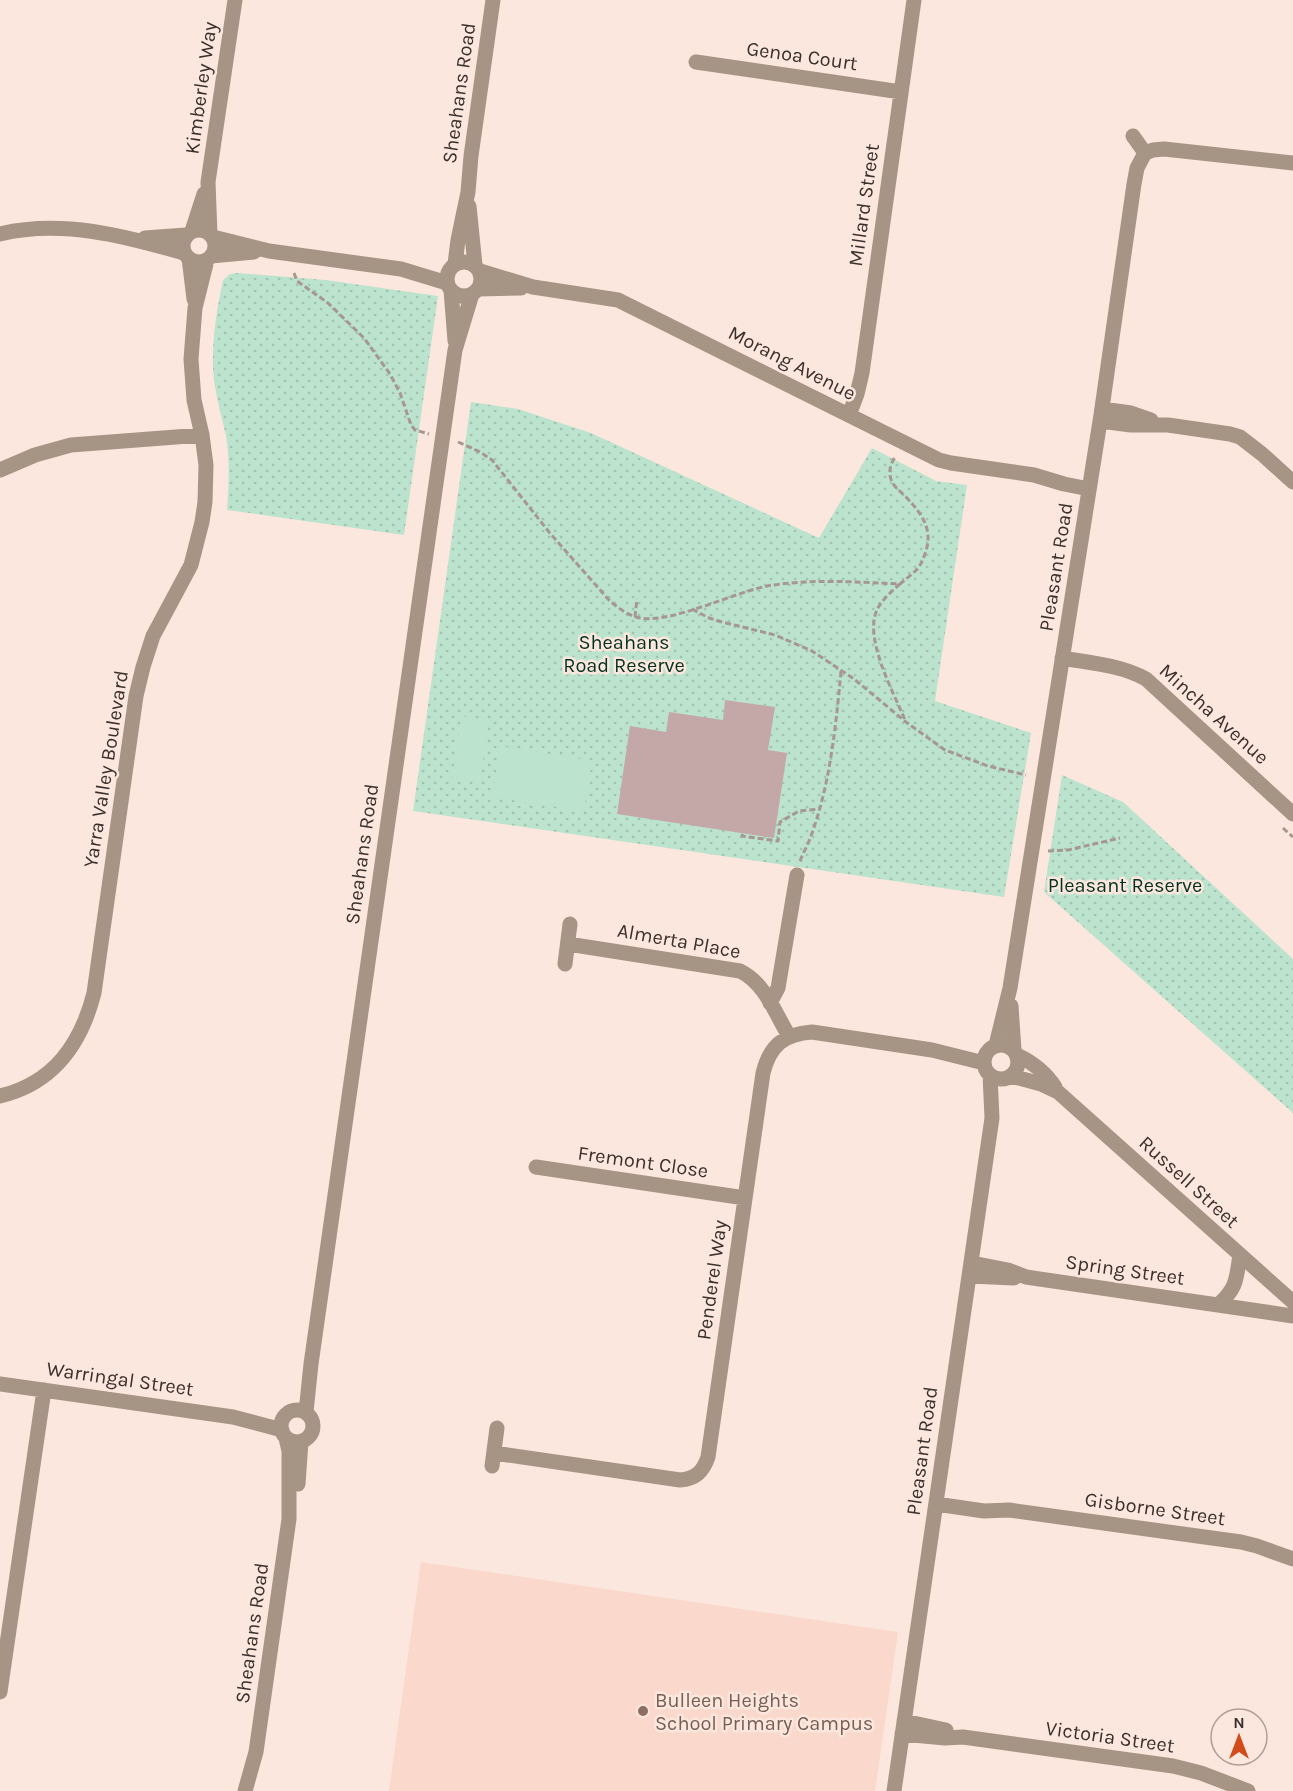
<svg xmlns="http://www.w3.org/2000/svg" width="1293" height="1791" font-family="Karla,sans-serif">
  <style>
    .built { fill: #fad8cb }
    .green { fill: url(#green-dots) }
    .pitch { fill: #bbe3cd }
    .building { fill: #c4a8a7 }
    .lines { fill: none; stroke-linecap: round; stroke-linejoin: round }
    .path { stroke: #a79791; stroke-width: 3; stroke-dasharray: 6 3; stroke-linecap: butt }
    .minor { stroke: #a69584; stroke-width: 15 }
    .education-dot { fill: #8d6e63; stroke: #fce7df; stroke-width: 2 }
    .labels { text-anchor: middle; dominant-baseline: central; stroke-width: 5; stroke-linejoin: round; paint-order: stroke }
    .street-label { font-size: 20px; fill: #3a302c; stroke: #fce7df }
    .park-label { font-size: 20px; fill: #033220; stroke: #fce7df }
    .education-label { font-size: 20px; fill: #785e54; stroke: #fce7df; text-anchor: start }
  </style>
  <defs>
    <pattern id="green-dots" width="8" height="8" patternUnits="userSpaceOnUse" patternTransform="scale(1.5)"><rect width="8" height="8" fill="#bbe3cd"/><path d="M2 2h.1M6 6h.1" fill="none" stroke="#a2c3b0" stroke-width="1.8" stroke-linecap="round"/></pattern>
  </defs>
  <rect width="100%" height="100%" fill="#fce7df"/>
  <path class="built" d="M421 1562 898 1632 875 1791H389Z"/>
  <path class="green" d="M237 273 326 280 438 296 404 535 227 510C229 485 230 461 226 436 221 413 214 391 213 368 212 339 217 308 223 280L230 274Z
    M471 402 518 409 591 433 819 538 872 448 936 481 967 485 935 701 1031 733 1004 897 413 811Z
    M1062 775 1123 802 1293 959V1113L1044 892Z"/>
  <path class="pitch" d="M461 716 489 720 480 781 452 778Z
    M500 746 592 761 584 811 492 797Z"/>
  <path class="building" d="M725 700 775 707 768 750 787 753 774 838 617 814 630 726 666 732 669 712 723 720Z"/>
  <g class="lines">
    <path class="path" d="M294 273 297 281 328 303 364 338 390 374 400 393 411 425 415 430 429 434
      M458 442 480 452 492 460 549 532 609 600C617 607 626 614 636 617 667 627 737 590 773 585 815 579 857 582 900 584 906 579 913 574 918 568 922 563 924 557 926 551 933 528 921 513 906 497 899 490 891 485 890 475 889 468 892 462 895 457
      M900 584C892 591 883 599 878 608 862 636 894 693 905 720
      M692 609 709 618 722 622 775 635 812 651 854 679 906 722 945 750 988 766 1026 775
      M635 617 637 599
      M1283 828 1293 837
      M743 834 742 836 778 841 780 822 799 811 820 809
      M1048 851 1068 850 1120 838
      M800 861C803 853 808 845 811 836 830 785 836 725 841 671"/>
    <path class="minor" d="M696 62 901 92
      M1133 136 1145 153
      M1145 153 1153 150 1164 149 1293 163
      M469 206 475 265
      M183 246a16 16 0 1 1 32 0a16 16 0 1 1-32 0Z
      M192 231 204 194
      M0 234C61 219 125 236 184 253
      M210 234 208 182 235 0
      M213 237 269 251 401 269 447 283
      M145 238 186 235
      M211 256 254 252
      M189 258 194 299
      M447 279a17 17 0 1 1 34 0a17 17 0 1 1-34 0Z
      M455 264 458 240 468 192 471 156 493 0
      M480 271 533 287 618 300 939 460 951 463 1034 475 1064 484 1089 489
      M478 289 521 288
      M451 290 455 341
      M1102 409 1131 413 1151 420
      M849 415 857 394 862 373 914 0
      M1100 421 1131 425H1168L1230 434 1240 437 1262 454 1293 482
      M0 470 35 455 71 445 202 435
      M1062 658C1091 663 1121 665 1146 679L1293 814
      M568 944 740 971C765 983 775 1013 789 1036
      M565 964 570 924
      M770 1003 778 988 797 875
      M1011 1006 1014 1050
      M984 1062a17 17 0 1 1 34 0a17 17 0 1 1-34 0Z
      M996 1045 1010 988 1101 415 1134 184 1137 168 1145 153
      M1017 1055C1032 1062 1046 1073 1055 1087
      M1011 1076 1041 1084 1058 1092 1293 1302
      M0 1096C54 1083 81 1044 94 993L136 696 143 667 153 636 191 565 202 522 205 502 206 465 202 435 194 400 191 359 195 308 207 260
      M536 1167 745 1198
      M972 1263 1008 1270 1026 1277 1293 1316
      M970 1276 1014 1278
      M1218 1305C1237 1288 1236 1280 1240 1255
      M0 1384 233 1417 282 1430
      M281 1426a16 16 0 1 1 32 0a16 16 0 1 1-32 0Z
      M306 1412 311 1364 455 350 472 294
      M494 1453 680 1480C695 1479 703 1472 708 1457L763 1073C770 1045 784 1034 812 1032L932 1050 984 1063
      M492 1466 497 1428
      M298 1484 301 1442
      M936 1504 984 1511 1009 1510 1241 1542 1257 1546 1293 1559
      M0 1692 44 1390
      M904 1721 946 1730
      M902 1734 945 1738 963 1737 1173 1766 1201 1773 1248 1791
      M245 1791 256 1752 289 1519V1451L286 1438
      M894 1791 992 1118 990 1075"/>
  </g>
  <circle class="education-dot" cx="643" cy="1711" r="6"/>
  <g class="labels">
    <g class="street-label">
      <text transform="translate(802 56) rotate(8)">Genoa Court</text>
      <text transform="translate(201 88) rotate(-82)">Kimberley Way</text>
      <text transform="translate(459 93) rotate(-82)">Sheahans Road</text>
      <text transform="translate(864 205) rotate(-82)">Millard Street</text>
      <text transform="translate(792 363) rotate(27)">Morang Avenue</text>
      <text transform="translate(1056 567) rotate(-81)">Pleasant Road</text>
      <text transform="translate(1214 714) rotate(42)">Mincha Avenue</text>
      <text transform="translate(106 769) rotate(-81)">Yarra Valley Boulevard</text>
      <text transform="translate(362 854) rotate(-82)">Sheahans Road</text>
      <text transform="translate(679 941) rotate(10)">Almerta Place</text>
      <text transform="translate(643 1162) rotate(8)">Fremont Close</text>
      <text transform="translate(1189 1182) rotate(42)">Russell Street</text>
      <text transform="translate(1125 1270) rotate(8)">Spring Street</text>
      <text transform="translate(712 1280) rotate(-82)">Penderel Way</text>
      <text transform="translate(120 1379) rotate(8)">Warringal Street</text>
      <text transform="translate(922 1451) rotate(-82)">Pleasant Road</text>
      <text transform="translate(1155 1509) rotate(8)">Gisborne Street</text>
      <text transform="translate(252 1633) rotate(-82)">Sheahans Road</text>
      <text transform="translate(1110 1737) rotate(8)">Victoria Street</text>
    </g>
    <g class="park-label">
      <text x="624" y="642">Sheahans<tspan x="624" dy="23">Road Reserve</tspan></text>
      <text x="1125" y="885">Pleasant Reserve</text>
    </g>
    <g class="education-label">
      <text x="655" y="1700">Bulleen Heights<tspan x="655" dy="23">School Primary Campus</tspan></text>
    </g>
  </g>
  <g transform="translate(1239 1737)"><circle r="28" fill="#fce7df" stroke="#ae9e97" stroke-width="1.5"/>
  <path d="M0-4.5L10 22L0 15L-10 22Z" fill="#d34b1a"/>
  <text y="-9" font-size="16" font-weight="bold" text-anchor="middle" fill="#3a302c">N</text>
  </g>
</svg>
